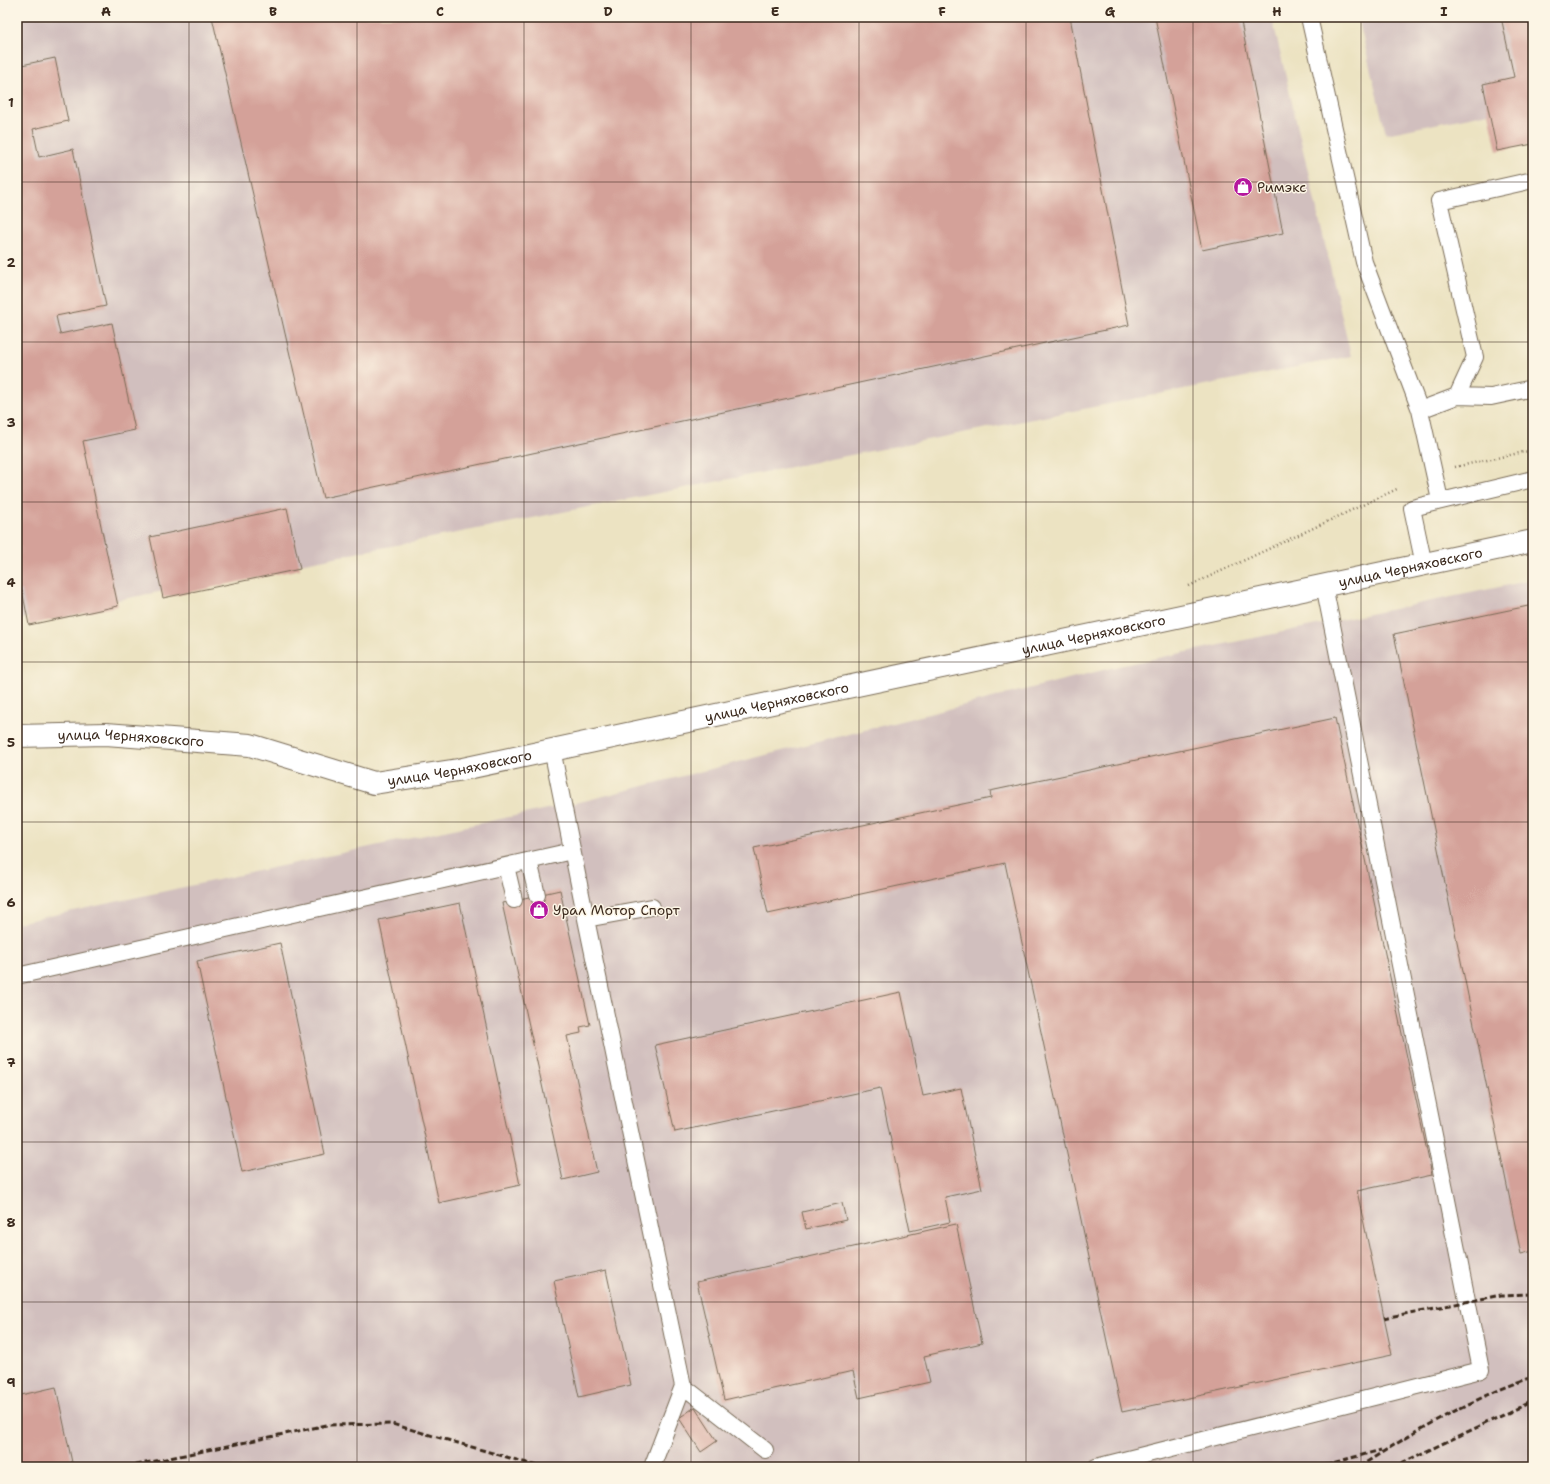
<svg xmlns="http://www.w3.org/2000/svg" width="1550" height="1484" font-family="'Shantell Sans',sans-serif">
  <style>
    .industrial { fill: #d1bfbe }
    .building { fill: #d4a199 }
    .lines { fill: none; stroke-linecap: round; stroke-linejoin: round }
    .lane-casing { stroke: #796b57; stroke-width: 18 }
    .street-casing { stroke: #796b57; stroke-width: 24 }
    .path { stroke: #796b57; stroke-width: 2.5; stroke-dasharray: 1 3; stroke-linecap: butt }
    .lane { stroke: #fff; stroke-width: 16 }
    .street { stroke: #fff; stroke-width: 22 }
    .rail { stroke: #3b2a1e; stroke-width: 3; stroke-dasharray: 6 3; stroke-linecap: butt }
    .grid { fill: none; stroke: #3b2a1e; stroke-width: 1; stroke-opacity: 0.55 }
    .labels { text-anchor: middle; dominant-baseline: central; stroke-width: 3; stroke-linejoin: round; paint-order: stroke }
    .poi-label { font-size: 14px; fill: #3b2a1e; stroke: #fcf5e5; text-anchor: start }
    .street-label { font-size: 14px; fill: #3b2a1e; stroke: #fcf5e5 }
    .neatline { fill: none; stroke: #3b2a1e; stroke-width: 1.5 }
    .grid-label { font-size: 13px; text-anchor: middle; font-weight: bold; fill: #3b2a1e }
  </style>
  <rect width="100%" height="100%" fill="#fcf5e5"/>
  <filter id="ink" filterUnits="userSpaceOnUse"><feTurbulence type="fractalNoise" baseFrequency=".025" numOctaves="2"/><feDisplacementMap in="SourceGraphic" scale="8" xChannelSelector="R" yChannelSelector="G"/><feConvolveMatrix kernelMatrix="1 2 1 2 8 2 1 2 1" color-interpolation-filters="sRGB"/></filter>
  <filter id="wash" filterUnits="userSpaceOnUse"><feTurbulence type="fractalNoise" baseFrequency=".012" numOctaves="4" result="noise"/><feDisplacementMap in="SourceGraphic" scale="16" xChannelSelector="R" yChannelSelector="G"/><feGaussianBlur stdDeviation="0.9" result="paint"/><feColorMatrix in="noise" values="0 0 0 0 0 0 0 0 0 0 0 0 0 0 0 0 0 1.4 0 .05"/><feComposite in="paint" operator="in"/></filter>
  <g filter="url(#wash)">
    <rect width="100%" height="100%" fill="#ece3c2"/>
    <path class="industrial" d="M17 17H1272L1351 356 17 620Z
      M1358 17H1533V104L1386 134Z
      M1533 580V1467H17V923L584 801 1119 666Z"/>
    <g id="blocks">
      <path class="building" d="M212 17H1070L1129 325 323 498Z
        M1155 17H1240L1283 233 1202 250Z
        M1501 17H1533V144L1497 151 1483 84 1514 77Z
        M55 58 68 121 33 129 39 157 73 149 106 306 56 316 60 334 112 323 135 430 83 441 118 606 29 625 22 590 17 591V66Z
        M287 508 300 569 163 598 150 537Z
        M1533 605V1251L1521 1254 1394 634Z
        M1335 718 1432 1175 1357 1191 1392 1355 1122 1412 1005 863 768 914 754 848 991 798 990 791Z
        M560 890 590 1025 580 1027 581 1033 567 1036 597 1172 563 1180 502 903Z
        M460 903 520 1185 439 1203 379 920Z
        M280 943 325 1154 242 1172 197 961Z
        M901 992 923 1096 961 1088 982 1189 945 1197 950 1222 910 1231 880 1088 675 1132 655 1045Z
        M842 1203 846 1220 806 1229 802 1212Z
        M956 1224 982 1343 924 1356 930 1382 859 1398 853 1371 724 1400 697 1282Z
        M606 1270 631 1385 579 1397 554 1281Z
        M56 1387 73 1467H17V1396Z
        M695 1407 717 1441 701 1452 679 1418Z"/>
    </g>
  </g>
  <g filter="url(#ink)">
    <use href="#blocks" fill-opacity="0" stroke="#796b57" stroke-width="1"/>
    <g class="lines">
      <g class="lane-casing">
        <path id="lane" d="M1309 17 1364 262 1420 410
          M1457 396 1491 397 1533 388
          M1440 500 1420 410 1457 396 1475 357 1439 201 1533 180
          M1424 565 1412 508 1533 479
          M552 749 586 919 683 1386 652 1467
          M529 861 537 895
          M506 866 514 900
          M586 919 652 907
          M17 976 572 851
          M683 1386 765 1450
          M1096 1467 1481 1370 1324 585"/>
      </g>
      <g class="street-casing">
        <g id="street">
          <path id="s1" d="M17 736 106 734 250 745 374 783 458 770 1533 541"/>
        </g>
      </g>
      <path class="path" d="M1455 467 1533 450
        M1189 586 1397 489"/>
      <use href="#lane" class="lane"/>
      <use href="#street" class="street"/>
      <path class="rail" d="M1384 1318 1501 1295 1533 1294
        M127 1467 327 1425 392 1424 541 1467
        M1317 1467 1381 1450
        M1359 1467C1412 1433 1474 1397 1533 1377
        M1393 1467 1533 1401"/>
    </g>
  </g>
  <path class="grid" d="M189 17V1467M357 17V1467M524 17V1467M691 17V1467M859 17V1467M1026 17V1467M1193 17V1467M1361 17V1467M17 182H1533M17 342H1533M17 502H1533M17 662H1533M17 822H1533M17 982H1533M17 1142H1533M17 1302H1533"/>
  <defs>
    <g id="shop-disc" transform="scale(1)"><circle r="9.5" fill="#b5179e" stroke="#fcf5e5"/><path d="M-5-2.5h2.3a2.7 3.5 0 0 1 5.4 0H5L5.5 6h-11ZM-1.5-2.5h3a1.5 2.3 0 0 0-3 0Z" fill="#fff"/></g>
  </defs>
  <g fill-rule="evenodd">
    <use href="#shop-disc" x="1243" y="187"/>
    <use href="#shop-disc" x="539" y="910"/>
  </g>
  <g class="labels">
    <g class="poi-label">
      <text x="1257" y="187">Римэкс</text>
      <text x="553" y="910">Урал Мотор Спорт</text>
    </g>
    <g class="street-label">
      <text stroke="none"><textPath href="#s1" startOffset="1422">улица Черняховского</textPath></text>
      <text stroke="none"><textPath href="#s1" startOffset="1098">улица Черняховского</textPath></text>
      <text stroke="none"><textPath href="#s1" startOffset="774">улица Черняховского</textPath></text>
      <text stroke="none"><textPath href="#s1" startOffset="114">улица Черняховского</textPath></text>
      <text stroke="none"><textPath href="#s1" startOffset="450">улица Черняховского</textPath></text>
    </g>
  </g>
  <rect width="1550" height="1484" fill="none" stroke="#fcf5e5" stroke-width="44"/>
  <rect x="22" y="22" width="1506" height="1440" class="neatline"/>
  <g class="grid-label">
    <text x="106" y="16">A</text>
    <text x="273" y="16">B</text>
    <text x="440" y="16">C</text>
    <text x="608" y="16">D</text>
    <text x="775" y="16">E</text>
    <text x="942" y="16">F</text>
    <text x="1110" y="16">G</text>
    <text x="1277" y="16">H</text>
    <text x="1444" y="16">I</text>
    <text x="11" y="107">1</text>
    <text x="11" y="267">2</text>
    <text x="11" y="427">3</text>
    <text x="11" y="587">4</text>
    <text x="11" y="747">5</text>
    <text x="11" y="907">6</text>
    <text x="11" y="1067">7</text>
    <text x="11" y="1227">8</text>
    <text x="11" y="1387">9</text>
  </g>
</svg>
